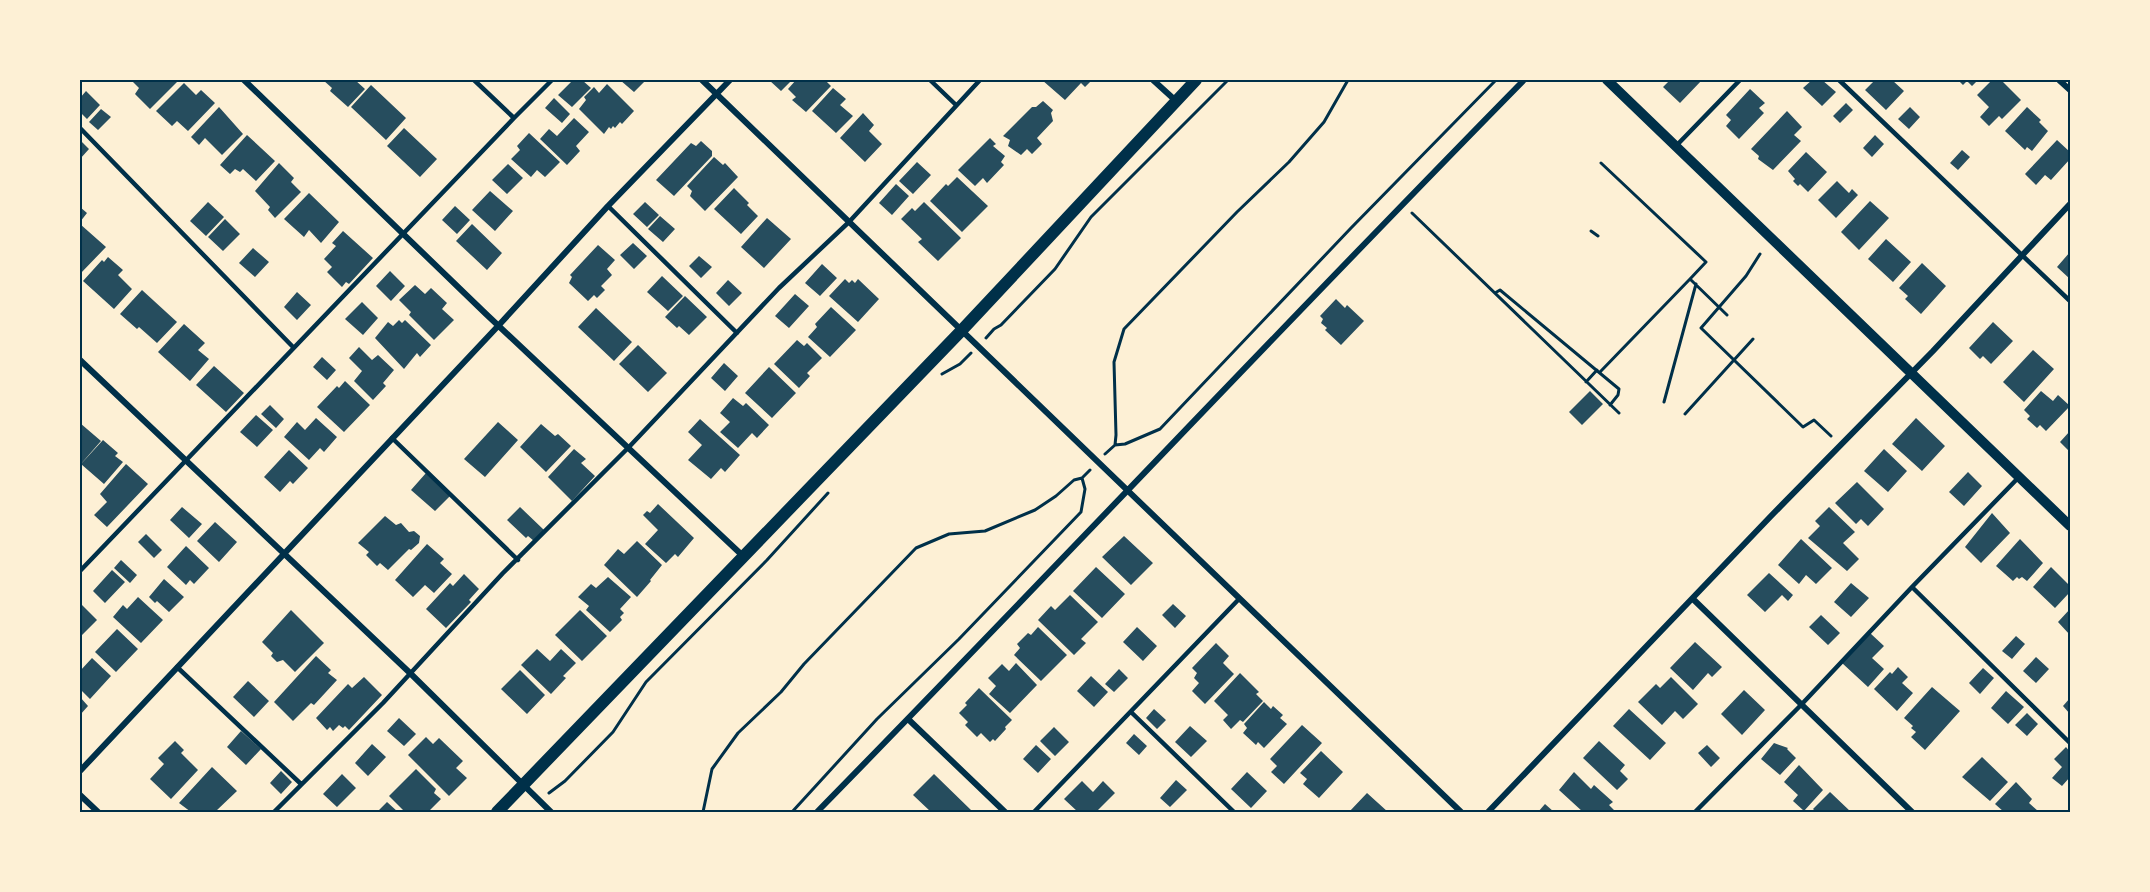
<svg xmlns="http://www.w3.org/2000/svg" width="2150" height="892" font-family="Manrope,sans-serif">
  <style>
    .building { fill: #264d5e }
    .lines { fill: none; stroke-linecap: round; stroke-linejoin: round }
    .path { stroke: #003049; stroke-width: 3 }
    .service { stroke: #003049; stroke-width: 4.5 }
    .minor { stroke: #003049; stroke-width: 6 }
    .tertiary { stroke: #003049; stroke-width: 10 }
    .secondary { stroke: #003049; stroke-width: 12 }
    .neatline { fill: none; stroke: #003049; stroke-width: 2 }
  </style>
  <rect width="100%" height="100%" fill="#fdf0d5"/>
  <path class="building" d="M131 80H179L150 109 135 94 139 88Z
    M323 80H355L365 89 348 107 330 91 332 88Z
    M573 80H582L591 88 572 107 558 95Z
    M620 80H646L634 92Z
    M769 80H792L781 91Z
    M796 80H828L826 81 831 86 806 112 792 100 796 97 788 89Z
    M1042 80H1092L1085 87 1081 83 1065 100Z
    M1670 80H1702L1680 103 1663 87Z
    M1812 80H1822L1836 92 1822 106 1803 88Z
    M1875 80H1892L1904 91 1886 110 1865 90Z
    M1958 80H1978L1972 86 1967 81 1963 85Z
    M1992 80H2001L2021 100 2002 119 1999 116 1989 126 1980 117 1989 107 1977 95Z
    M184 83 196 95 201 90 215 103 188 131 177 121 172 126 156 111Z
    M607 84 634 111 622 124 620 122 615 128 613 126 611 129 609 127 604 134 579 109 586 100 584 97 594 87 599 93Z
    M371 85 406 118 386 140 351 107Z
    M833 88 846 99 840 105 853 116 836 133 812 111Z
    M1750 89 1765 103 1759 108 1764 113 1739 139 1726 126 1731 120 1726 115Z
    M86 91 100 105 87 119 80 112V98Z
    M554 98 570 114 562 123 545 108Z
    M1043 101 1053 110 1051 113 1053 121 1037 138 1042 144 1032 154 1027 149 1021 155 1008 146 1010 140 1003 136 1032 107H1036Z
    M1846 103 1853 110 1840 123 1833 116Z
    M219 107 243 134 222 155 205 138 199 145 191 137Z
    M1910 107 1920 117 1909 129 1898 119Z
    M2027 107 2041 120 2039 122 2048 131 2032 151 2027 147 2025 150 2005 131Z
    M101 109 111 117 98 130 89 122Z
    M1787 111 1802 127 1794 135 1801 141 1773 170 1758 159 1759 156 1751 149Z
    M863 113 874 125 869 131 882 144 865 162 840 138Z
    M574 118 589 132 576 146 580 151 567 165 540 139 549 129 557 136Z
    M404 128 437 159 420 177 387 146Z
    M529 133 560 162 545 177 537 170 531 177 511 159 520 150 517 146Z
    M247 135 275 161 256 181 243 169 240 172 235 169 230 174 220 165Z
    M1875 135 1884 144 1872 157 1863 148Z
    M990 138 996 144 993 146 1005 156 1001 162 1004 165 987 183 983 178 975 186 958 170Z
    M80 140 89 149 80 159Z
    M2057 140 2070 152V159L2051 180 2045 175 2036 185 2025 174Z
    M701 141 712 151V156L674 196 656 180 691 143 696 146Z
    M1962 150 1970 157 1958 170 1950 163Z
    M1806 152 1827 172 1808 192 1800 184 1798 186 1793 181 1795 179 1788 171Z
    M714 157 723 165 725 163 738 177 705 211 690 196 692 191 687 186Z
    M917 162 931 175 913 194 899 181Z
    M279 163 294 178 291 182 301 192 275 218 268 210 270 207 255 191Z
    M508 164 523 178 507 194 492 180Z
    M957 177 988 206 962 232 930 201 946 184 948 186Z
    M1837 181 1849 193 1852 189 1858 195 1836 218 1818 200Z
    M896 184 909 196 892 215 879 203Z
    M734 188 749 203 747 205 758 216 741 234 714 209Z
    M490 191 513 211 495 231 472 210Z
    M309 193 339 222 321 243 309 230 304 237 284 219Z
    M1870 201 1889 218 1859 250 1841 232Z
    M208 202 224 217 206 236 190 221Z
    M645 202 659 215 647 227 633 214Z
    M924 202 961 238 938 261 918 242 922 239 901 219 912 208 915 211Z
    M455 206 470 220 457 234 442 220Z
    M80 207 87 213 80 222Z
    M660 216 675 229 663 242 648 229Z
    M767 218 791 239 764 268 741 247Z
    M225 219 240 234 223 251 208 237Z
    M80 224 106 247 80 274Z
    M472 224 502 253 487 270 456 241Z
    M343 231 373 258 349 284 346 282 342 287 327 272 332 267 324 259 336 246 332 243Z
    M1886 239 1911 262 1893 282 1868 259Z
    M633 243 647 256 634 269 620 255Z
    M598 245 615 260 607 269 612 275 601 286 605 290 597 298 594 295 588 301 569 283 572 277 570 275Z
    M253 248 269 262 255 277 239 263Z
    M2070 252V279L2057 267Z
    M699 256 712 267 701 278 689 266Z
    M108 257 123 270 118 275 132 289 114 309 83 281 102 260 104 262Z
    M1922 263 1946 286 1921 314 1905 299 1908 296 1899 288Z
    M822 264 837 278 820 296 805 283Z
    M390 271 405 286 391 301 376 286Z
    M662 276 683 296 668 311 647 292Z
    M845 279 849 283 852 280 855 283 858 279 879 299 858 322 829 296Z
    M728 280 742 293 729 306 716 293Z
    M415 285 425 294 431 288 447 303 442 309 454 320 434 340 409 315 411 312 399 300Z
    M142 290 177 322 157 343 139 327 137 329 120 314Z
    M297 292 311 305 297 320 284 307Z
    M795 294 809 306 789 328 775 316Z
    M685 296 707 317 689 335 679 326 677 328 665 317Z
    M1336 299 1345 308 1347 305 1364 321 1341 345 1325 330 1327 328 1321 323 1323 319 1320 316Z
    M362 302 378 318 363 335 345 319Z
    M831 307 856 330 830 357 808 337 817 327 815 324Z
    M596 308 632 342 614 361 578 327Z
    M399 320 402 323 405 320 431 345 420 357 417 353 404 369 375 338 388 322 393 326Z
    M1993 322 2013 341 1991 364 1983 356 1980 359 1969 348Z
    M184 324 205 343 198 350 209 359 190 381 158 352Z
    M797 340 804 346 807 343 822 358 807 373 810 376 799 388 774 364Z
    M638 345 667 373 648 392 619 364Z
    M359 347 372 360 378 355 394 370 383 383 386 386 373 400 354 381 362 371 349 358Z
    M2033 350 2054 369 2024 402 2003 382Z
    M322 357 336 370 327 380 313 367Z
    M724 363 738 376 725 391 711 378Z
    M214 366 244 393 226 412 196 385Z
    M769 367 796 393 772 418 745 393Z
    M345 381 370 405 344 432 317 407 337 386 339 388Z
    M1590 391 1603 404 1582 425 1569 412Z
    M2041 391 2053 401 2058 395 2070 406 2046 431 2040 425 2037 428 2027 419 2030 416 2024 410Z
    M733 398 743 406 746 403 769 425 757 438 752 433 738 448 720 432 730 422 720 413Z
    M270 405 284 419 276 428 261 414Z
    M256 415 273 430 257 447 240 432Z
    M316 418 337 437 324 452 320 448 309 460 284 437 297 422 305 430Z
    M1916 418 1945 446 1922 471 1892 444Z
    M700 419 740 455 725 472 721 468 711 479 688 460 702 445 688 432Z
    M498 422 518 440 485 477 464 459Z
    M80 423 101 441 80 465Z
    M541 424 555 436 558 434 571 446 546 472 520 447Z
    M2070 431V452L2060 442Z
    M103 440 118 453 115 456 123 462 104 484 81 464Z
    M574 449 586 459 581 463 595 476 572 501 548 477Z
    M1884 449 1907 471 1888 492 1864 471Z
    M289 450 308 468 293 484 290 481 280 492 264 477Z
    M126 464 148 484 107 527 94 515 107 502 100 494Z
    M1968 472 1982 486 1964 506 1949 492Z
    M426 473 450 496 435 511 411 490Z
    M1857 482 1884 509 1868 526 1861 519 1856 524 1835 503Z
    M658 504 694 538 678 557 675 554 666 563 645 544 658 530 643 515 647 511 650 513Z
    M182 507 202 524 189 538 170 520Z
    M520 507 544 530 534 541 528 536 526 538 507 520Z
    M1829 507 1855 532 1843 543 1859 559 1847 571 1808 538 1820 526 1815 521Z
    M1992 513 2010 533 1981 563 1965 547Z
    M385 516 396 525 401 523 409 532 414 531 420 536 419 543 411 550 409 549 388 570 380 563 377 566 366 555 369 552 358 543Z
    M215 522 237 542 219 562 197 541Z
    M146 534 162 550 154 558 138 542Z
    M1124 536 1153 563 1131 585 1102 557Z
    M1801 539 1832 568 1816 584 1806 575 1799 584 1778 565Z
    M2020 539 2043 563 2027 581 2022 577 2019 579 2017 577 2013 581 1996 566Z
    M637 541 662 565 650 580 651 581 637 597 604 565 618 549 624 554Z
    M427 544 444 559 440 563 452 574 434 593 425 585 413 597 395 580Z
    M186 546 209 568 194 584 190 580 186 585 167 567Z
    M121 560 137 575 130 583 114 568Z
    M1096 567 1125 594 1102 618 1073 591Z
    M2051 567 2070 586V592L2055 608 2033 587Z
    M112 570 125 582 105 603 93 591Z
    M1769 573 1793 595 1788 601 1782 595 1765 612 1747 595Z
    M464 574 479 589 469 600 471 602 446 628 426 609 450 583 453 586Z
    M608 577 631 597 620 609 624 613 620 617 622 620 610 632 586 610 589 606 578 597 591 584 596 588Z
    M164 579 184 597 169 612 157 601 155 603 149 597Z
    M1851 583 1869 598 1851 617 1834 602Z
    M1070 595 1098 622 1081 639 1086 643 1074 655 1038 620 1051 606 1055 610Z
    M138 597 163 620 141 643 113 617 123 605 127 609Z
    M81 604 97 620 82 635 80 633Z
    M1173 604 1186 616 1175 628 1162 615Z
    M2070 609V635L2058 622Z
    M291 610 324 643 295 672 283 660 277 662 271 656 273 653 262 642Z
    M580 610 607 636 582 661 555 635Z
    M1821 615 1840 633 1828 645 1809 627Z
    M1038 627 1067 655 1041 681 1014 655 1020 648 1017 644 1028 633 1031 635Z
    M1137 627 1157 646 1143 661 1123 642Z
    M117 629 138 649 116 672 95 652Z
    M1870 633 1884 646 1872 658 1884 669 1868 687 1842 663Z
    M2016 636 2025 644 2012 659 2002 651Z
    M1695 642 1722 667 1712 677 1708 673 1693 690 1670 668Z
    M1216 643 1229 656 1223 663 1234 674 1205 704 1192 691 1199 683 1194 678 1197 673 1192 668Z
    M537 649 550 661 561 649 576 663 563 676 566 678 551 694 521 665Z
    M316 656 331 670 328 673 337 680 314 705 311 703 293 721 274 702Z
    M2036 657 2049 669 2036 683 2023 671Z
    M92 658 111 676 90 699 80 689V671Z
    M1016 663 1037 685 1010 713 989 694 996 686 988 678 1002 664 1009 671Z
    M1898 667 1908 677 1902 683 1913 693 1897 711 1874 689 1890 672 1892 674Z
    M1983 668 1994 678 1980 694 1969 683Z
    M1119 669 1128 678 1114 692 1105 684Z
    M520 670 545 695 527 714 501 689Z
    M1240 673 1259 692 1256 694 1263 701 1243 722 1240 720 1231 729 1223 720 1228 715 1214 701Z
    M1091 676 1108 692 1094 707 1077 691Z
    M364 677 382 695 349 730 345 726 343 728 339 725 333 731 330 727 327 730 316 718 348 684 352 688Z
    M1671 677 1698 704 1683 719 1675 711 1662 725 1638 702 1656 684 1660 688Z
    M248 681 269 701 254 717 233 697Z
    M1932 687 1960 711 1925 750 1911 737 1916 732 1911 728 1913 726 1904 718Z
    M979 688 1012 720 1005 727 1006 729 995 741 993 739 990 742 981 733 977 737 965 725 968 722 959 713 967 705 965 703Z
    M1744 690 1765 710 1742 735 1721 714Z
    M2006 691 2024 707 2008 724 1991 708Z
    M80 697 88 706 80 715Z
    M2070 698V714L2063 706Z
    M1264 702 1271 709 1273 706 1283 715 1280 718 1287 724 1264 748 1258 742 1256 745 1243 733 1247 728 1244 724Z
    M1154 709 1166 720 1157 729 1146 718Z
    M1629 709 1666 743 1650 760 1613 726Z
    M2027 713 2038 724 2027 736 2015 725Z
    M399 718 416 734 404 746 387 731Z
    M1302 725 1322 743 1284 784 1271 772 1277 766 1270 759Z
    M1190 726 1207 741 1191 757 1175 742Z
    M1054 727 1069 742 1055 756 1040 741Z
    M241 731 261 749 246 765 227 747Z
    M1134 734 1147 746 1139 755 1126 743Z
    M426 737 433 744 439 738 463 761 456 768 467 778 449 796 408 755Z
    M175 741 184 750 181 753 198 770 171 799 150 779 164 764 158 758Z
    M1599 741 1625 765 1620 771 1628 779 1617 790 1583 758Z
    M1774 743 1788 748 1787 749 1796 758 1780 775 1761 759Z
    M372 744 386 757 368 776 355 763Z
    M1036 745 1051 759 1038 773 1023 759Z
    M1707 745 1720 758 1711 767 1698 753Z
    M2066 747 2070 752V777L2062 786 2052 778 2062 767 2054 759Z
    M1321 751 1343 772 1319 798 1303 784 1307 779 1300 773Z
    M1982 757 2008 782 1990 801 1962 777Z
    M1799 765 1823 790 1804 811 1793 801 1798 795 1784 782Z
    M212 767 237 791 216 811 217 812H191L179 803Z
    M416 769 436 789 434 793 441 799 428 812H405L389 796Z
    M281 771 292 782 281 794 270 783Z
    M1247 772 1267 791 1251 808 1231 789Z
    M1574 772 1591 789 1594 785 1613 802 1609 805 1616 812H1583L1559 790Z
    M342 774 356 788 337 807 323 794Z
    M934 774 972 811 971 812H931L913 795Z
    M1176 780 1187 790 1170 807 1160 798Z
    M1082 781 1093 792 1103 781 1115 793 1096 812H1078L1064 799Z
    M2016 782 2032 799 2029 803 2038 811 2037 812H2004L1995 804Z
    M1830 792 1851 812H1816L1813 809Z
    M1367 793 1388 812H1349Z
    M387 802 398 812H377Z
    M1545 804 1554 812H1538Z"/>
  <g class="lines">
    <path class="path" d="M1601 163 1706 262 1690 279 1727 315
      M1412 213 1619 413
      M1591 231 1598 236
      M1760 254 1746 276 1701 328 1803 427 1814 420 1831 436
      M1495 293 1500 290 1619 389 1618 395 1610 405
      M986 338 994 329 1001 325 1055 269 1091 217 1228 80
      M1600 372 1690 279
      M942 374 960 364 971 353
      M1586 382 1597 370
      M1664 402 1696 284
      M1685 414 1753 339
      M1115 445 1125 444 1160 429 1351 228 1496 80
      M1105 454 1115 445 1116 435 1114 362 1124 329 1237 212 1289 162 1324 122 1348 80
      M549 793 565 781 613 732 646 682 767 560 828 493
      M703 812 712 769 738 733 781 692 804 664 916 548 949 534 985 531 1035 510 1056 496 1074 480 1082 478 1090 470
      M792 812 877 719 959 639 1081 512 1085 489 1082 478"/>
    <path class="service" d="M474 80 514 118 552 80
      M930 80 955 104
      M1839 80 2070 301
      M80 128 293 347
      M1676 146 1740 80
      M608 206 737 333
      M392 438 518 560
      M2019 477 1912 587 2070 743
      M80 571 514 118
      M177 667 301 784
      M1131 712 1234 812
      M274 812 383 703 503 573 629 447 779 288 849 222 980 80
      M1034 812 1239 599
      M1695 812 1801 705 1912 587"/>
    <path class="minor" d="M244 80 486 314 743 556
      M702 80 1461 812
      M1153 80 1175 100
      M2059 80 2070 90
      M80 360 410 673 551 812
      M1693 599 1912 812
      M908 719 1005 812
      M80 771 499 325 608 206 730 80
      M80 795 98 812
      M817 812C1054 570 1286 322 1524 80
      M1488 812 1771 516 1933 351 2070 204"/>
    <path class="tertiary" d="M1607 80 2070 526"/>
    <path class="secondary" d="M497 812 962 330 1196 80"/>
  </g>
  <rect width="2150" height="892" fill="none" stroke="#fdf0d5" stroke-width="162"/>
  <rect x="81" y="81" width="1988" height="730" class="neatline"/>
</svg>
